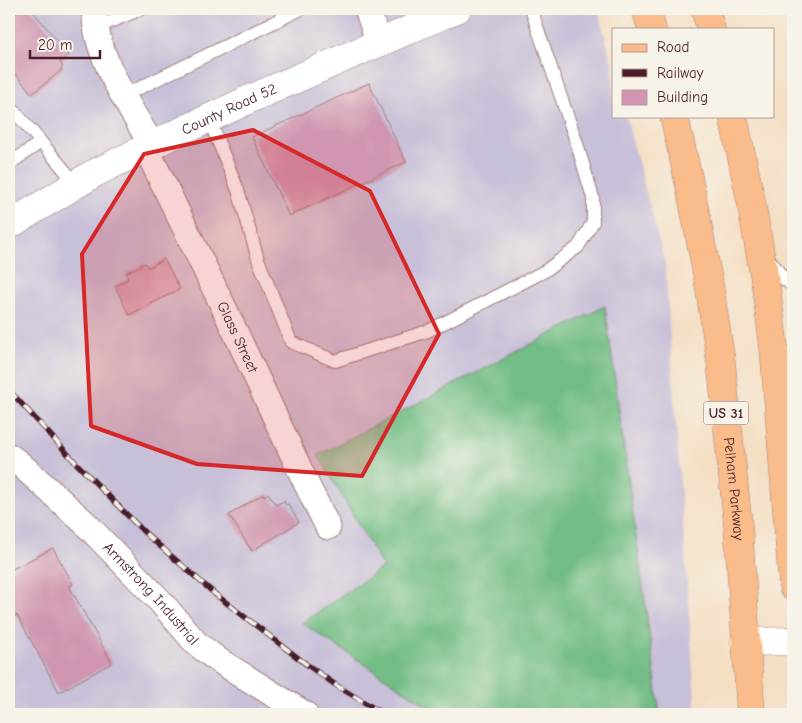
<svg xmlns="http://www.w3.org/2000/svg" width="802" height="723" font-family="'Comic Neue',sans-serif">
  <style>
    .industrial { fill: #c8bfd8 }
    .forest { fill: #72bd85; stroke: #5e6e58 }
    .building { fill: #d095b0 }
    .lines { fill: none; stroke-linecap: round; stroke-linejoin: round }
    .service-casing { stroke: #9f7f78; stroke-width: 14 }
    .minor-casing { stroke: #9f7f78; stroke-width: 27 }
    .tertiary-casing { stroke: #9f7f78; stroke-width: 29 }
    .primary-casing { stroke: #9f7f78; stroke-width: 29 }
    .service { stroke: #fff; stroke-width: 12 }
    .minor { stroke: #fff; stroke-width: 25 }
    .tertiary { stroke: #fff; stroke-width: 28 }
    .primary { stroke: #fabc8b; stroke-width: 28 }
    .rail-casing { stroke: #4a1f2b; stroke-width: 5.5 }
    .rail { stroke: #f7f3e8; stroke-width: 4; stroke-dasharray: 11; stroke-linecap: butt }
    .marked { fill: #d62828; fill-opacity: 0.2; stroke: #d62828; stroke-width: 4; stroke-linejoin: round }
    .labels { text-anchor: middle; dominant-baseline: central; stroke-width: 4.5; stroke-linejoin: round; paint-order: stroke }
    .shield { fill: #f7f3e8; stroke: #7e5f64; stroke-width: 1 }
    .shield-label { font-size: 14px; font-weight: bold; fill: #4a1f2b }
    .street-label { font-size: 15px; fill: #4a1f2b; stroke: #f7f3e8 }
  </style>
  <rect width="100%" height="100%" fill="#f7f3e8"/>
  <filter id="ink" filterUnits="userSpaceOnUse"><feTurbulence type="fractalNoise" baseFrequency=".02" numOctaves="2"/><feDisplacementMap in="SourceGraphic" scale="10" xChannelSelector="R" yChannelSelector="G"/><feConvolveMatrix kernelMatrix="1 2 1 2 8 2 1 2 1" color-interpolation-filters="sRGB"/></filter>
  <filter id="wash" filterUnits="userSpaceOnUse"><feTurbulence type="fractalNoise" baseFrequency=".0096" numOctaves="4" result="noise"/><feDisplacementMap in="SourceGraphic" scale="20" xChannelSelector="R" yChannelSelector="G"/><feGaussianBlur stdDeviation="1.12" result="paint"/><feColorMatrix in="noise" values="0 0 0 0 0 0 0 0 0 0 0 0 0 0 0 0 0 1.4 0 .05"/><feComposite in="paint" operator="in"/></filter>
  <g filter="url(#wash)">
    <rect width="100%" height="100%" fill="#f4dfc4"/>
    <path class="industrial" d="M9 9H598L613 67V116H626L665 264 696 714H9Z"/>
    <path class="forest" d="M605 306 660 714H440L302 623 383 567 318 455Z"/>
    <g id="blocks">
      <path class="building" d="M9 9H31L69 55 60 62 63 67 61 69 62 70 32 94 9 66Z
        M369 83 406 162 289 216 252 137Z
        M164 259 180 289 129 315 115 286 128 279 126 273 145 263 148 268Z
        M268 493 276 505 284 501 286 505 288 504 299 522 252 551 229 515 263 494 264 496Z
        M53 548 73 584 69 586 112 663 59 692 17 615 15 616 9 604V571Z"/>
    </g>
  </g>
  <g filter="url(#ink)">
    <use href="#blocks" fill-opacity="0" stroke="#9f7f78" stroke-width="1"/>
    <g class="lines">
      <g class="service-casing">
        <path id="service" d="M96 28 141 9
          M123 96 301 9
          M9 105 41 142 9 164
          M209 119 238 190 258 259 291 342 335 361 428 331 545 271 578 247 593 222V198L577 144 531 9
          M41 142 76 184
          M767 256 784 279 793 286
          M781 372 793 351"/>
      </g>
      <g class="minor-casing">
        <g id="minor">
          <path d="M95 9C92 51 131 110 152 145"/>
          <path d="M367 9 379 43"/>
          <path id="s1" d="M146 148 225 310 307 485 328 527"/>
          <path id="s2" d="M9 456 19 463 85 523 160 601 196 643 218 660 305 714"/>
        </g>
      </g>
      <g class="tertiary-casing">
        <g id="tertiary">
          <path id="s3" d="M9 225 93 174 152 145 250 99 457 9"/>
          <path d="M745 642 793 641"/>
        </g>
      </g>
      <g class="primary-casing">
        <g id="primary">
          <path d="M646 9 652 29"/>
          <path d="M705 9 711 29"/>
          <path id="s4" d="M674 116 690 186 709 284 721 362 738 525 751 714"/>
          <path d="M733 116 750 196 765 280 774 347 793 587"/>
        </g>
      </g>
      <use href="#service" class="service"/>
      <use href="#minor" class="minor"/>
      <use href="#tertiary" class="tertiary"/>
      <use href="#primary" class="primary"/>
      <g class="rail-casing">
        <path id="rail" d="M9 390 78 465 145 533 215 594 306 664 337 686 384 714"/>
      </g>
      <use href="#rail" class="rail"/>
    </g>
  </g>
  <path class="marked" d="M253 130 370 191 439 334 362 476 197 464 91 426 82 254 144 154Z"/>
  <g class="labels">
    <rect class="shield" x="703.5" y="401.5" width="45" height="23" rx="4"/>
    <g class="shield-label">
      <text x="726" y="413">US 31</text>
    </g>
    <g class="street-label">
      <text stroke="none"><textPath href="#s3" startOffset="249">County Road 52</textPath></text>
      <text stroke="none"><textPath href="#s1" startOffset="210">Glass Street</textPath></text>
      <text stroke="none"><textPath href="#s4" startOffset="378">Pelham Parkway</textPath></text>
      <text stroke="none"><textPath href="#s2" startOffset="198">Armstrong Industrial</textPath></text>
    </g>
  </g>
  <rect width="802" height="723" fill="none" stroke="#f7f3e8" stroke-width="30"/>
  <rect x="612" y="28" width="162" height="90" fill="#f7f3e8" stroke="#b29e9c"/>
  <rect x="622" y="44" width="25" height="8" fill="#fabc8b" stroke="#b29e9c"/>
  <text x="657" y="52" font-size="15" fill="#4a1f2b">Road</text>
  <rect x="622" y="69" width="25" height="8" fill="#4a1f2b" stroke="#b29e9c"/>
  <text x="657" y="78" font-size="15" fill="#4a1f2b">Railway</text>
  <rect x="622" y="90" width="25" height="15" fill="#d095b0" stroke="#b29e9c"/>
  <text x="657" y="102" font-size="15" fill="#4a1f2b">Building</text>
  <path d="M30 50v8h70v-8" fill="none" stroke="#4a1f2b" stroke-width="2.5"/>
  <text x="38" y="50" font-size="15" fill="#4a1f2b" stroke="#f7f3e8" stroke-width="4" paint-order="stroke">20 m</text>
</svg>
